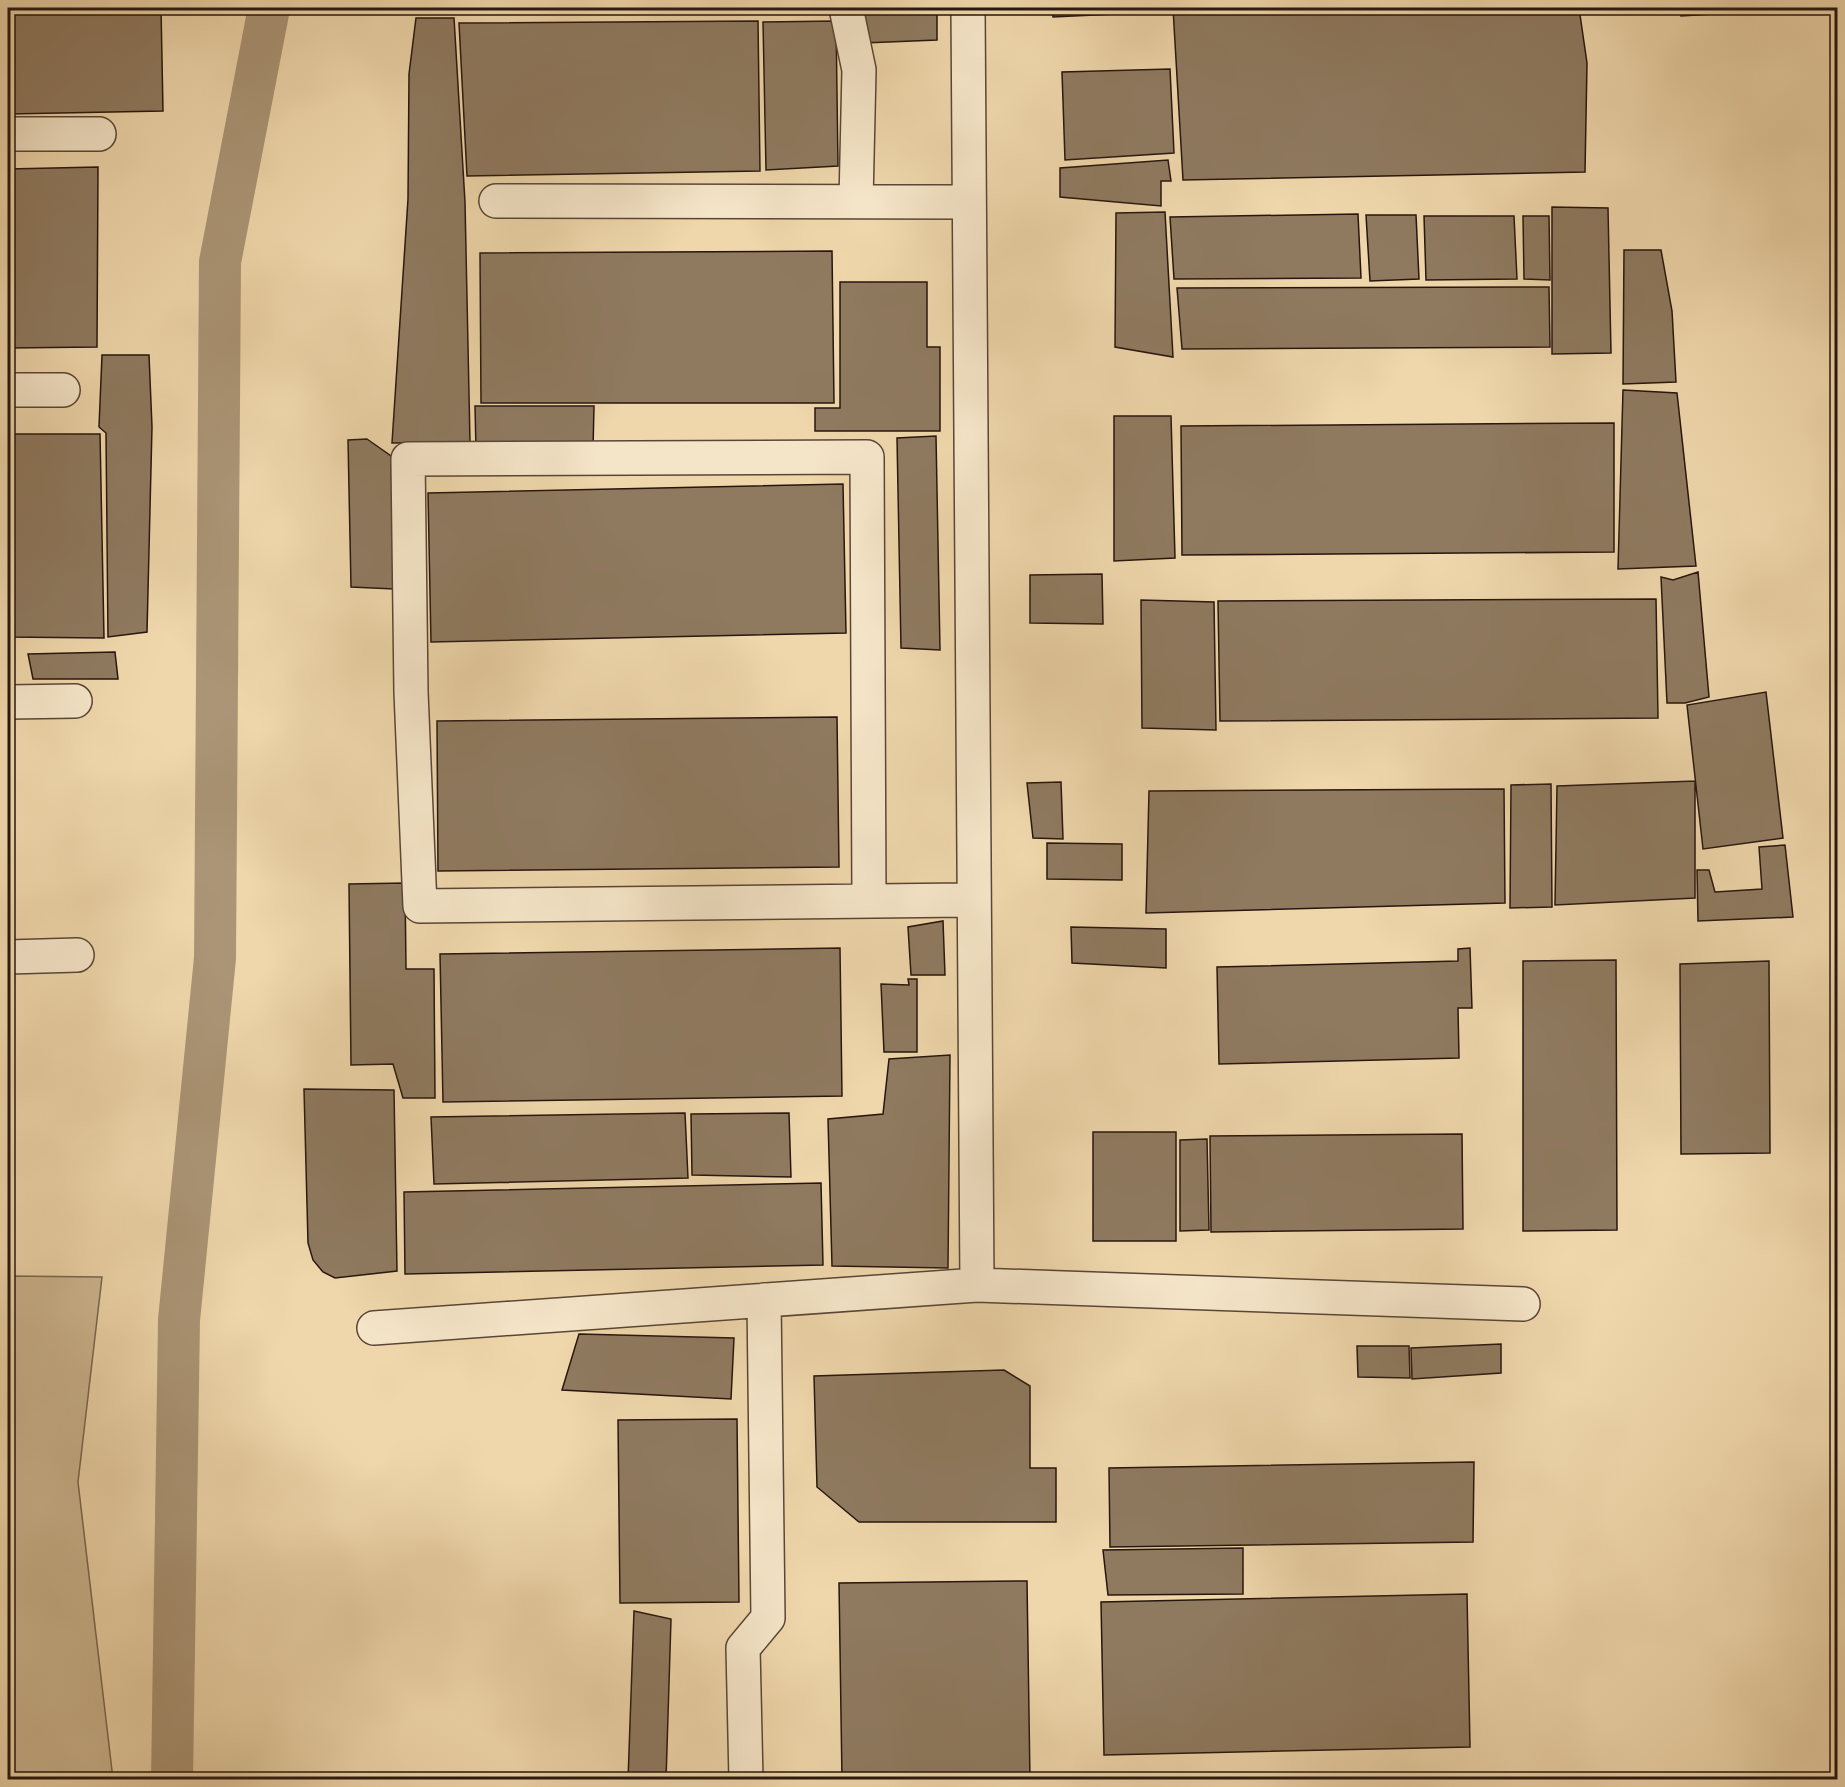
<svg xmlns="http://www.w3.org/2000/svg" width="1845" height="1787" font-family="'EB Garamond',serif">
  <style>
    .green { fill: #cdb690; stroke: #7a6650; stroke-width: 1.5 }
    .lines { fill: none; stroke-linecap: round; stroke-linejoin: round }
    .canal { stroke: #ab9576; stroke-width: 42 }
    .building { fill: #8f7a60; stroke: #27160f; stroke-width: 1.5 }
    .minor-casing { stroke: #594636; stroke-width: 36 }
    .minor { stroke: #f5e5c8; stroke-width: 33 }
  </style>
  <rect width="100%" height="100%" fill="#efd7ab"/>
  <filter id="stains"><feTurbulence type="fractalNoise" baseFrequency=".00333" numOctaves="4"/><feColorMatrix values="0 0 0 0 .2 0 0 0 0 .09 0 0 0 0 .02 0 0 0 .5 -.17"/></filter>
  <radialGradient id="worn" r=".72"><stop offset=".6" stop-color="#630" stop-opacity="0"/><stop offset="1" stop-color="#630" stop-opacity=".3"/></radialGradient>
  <path class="green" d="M8 1276 102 1277 78 1482 113 1779H8Z"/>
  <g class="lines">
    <path class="canal" d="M172 1780 179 1320 215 958 220 262 269 8"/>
  </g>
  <path class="building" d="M8 8H161L163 111 8 114Z
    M864 8H937V40L864 43Z
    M1052 8H1137V13L1053 17Z
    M1173 8H1579L1587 63 1585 172 1183 180Z
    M1681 8H1820L1681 16Z
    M416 18H454L465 202 470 442 392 443 408 199 409 74Z
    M758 21 760 171 467 176 459 23Z
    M836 21 838 166 766 170 763 22Z
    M1170 69 1174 153 1065 160 1062 72Z
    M1168 160 1171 181H1161V206L1060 197V168Z
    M98 167 97 347 8 348V169Z
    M1552 207 1608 208 1611 353 1552 354Z
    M1165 212 1173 357 1115 347 1116 213Z
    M1358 214 1361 278 1174 279 1170 217Z
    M1366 215H1416L1419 279 1370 281Z
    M1424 216H1514L1517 279 1426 280Z
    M1523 216H1549L1550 280 1524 279Z
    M1624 250H1661L1672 311 1676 382 1623 384Z
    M832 251 834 403H481L480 253Z
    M840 282H927V347H940V431H815V408H840Z
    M1549 287 1550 347 1182 349 1177 288Z
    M102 355H149L152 427 147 632 108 637 106 433 99 427Z
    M1623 390 1677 393 1696 566 1618 569Z
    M475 406H594L593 450H476Z
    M1114 416H1171L1175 558 1114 561Z
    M1614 423V552L1182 555 1181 426Z
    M8 434H100L104 638 8 637Z
    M936 436 940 650 901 648 897 438Z
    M367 439 391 456 394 589 351 587 348 440Z
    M843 484 846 633 431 642 428 493Z
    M1698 572 1709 697 1685 703H1667L1661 577 1673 580Z
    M1102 574 1103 624 1030 623V575Z
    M1656 599 1658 718 1220 721 1218 601Z
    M1141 600 1214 602 1216 730 1142 728Z
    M115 652 118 679H33L28 654Z
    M1766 692 1783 838 1703 849 1687 705Z
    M837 717 839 867 438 871 437 721Z
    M1695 781V898L1555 905 1557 786Z
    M1061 782 1063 839 1033 838 1027 783Z
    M1551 784 1552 907 1510 908 1511 785Z
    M1504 789 1505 903 1146 913 1149 791Z
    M1047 843 1122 844V880L1047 879Z
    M1785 845 1793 917 1698 921 1697 870H1709L1715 892 1762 889 1759 847Z
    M405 883 406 969H434L435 1098H403L393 1064 351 1065 349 884Z
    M943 921 945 975H911L908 927Z
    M1071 927 1166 929V968L1072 963Z
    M840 948 842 1096 443 1102 440 954Z
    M1470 948 1472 1008H1458L1459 1058 1219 1064 1217 967 1458 961V949Z
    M1616 960 1617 1230 1523 1231V961Z
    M1769 961 1770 1153 1681 1154 1680 964Z
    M908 979H917V1052H884L881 984 909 985Z
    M950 1055 948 1268 832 1266 828 1119 883 1114 889 1059Z
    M304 1089 394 1090 397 1271 335 1278 323 1272 313 1260 308 1243Z
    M685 1113 688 1178 434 1184 431 1117Z
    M789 1113 791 1177 692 1175 691 1114Z
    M1093 1132H1176V1241H1093Z
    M1462 1134 1463 1229 1211 1232 1210 1136Z
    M1207 1139 1209 1230 1180 1231V1140Z
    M821 1183 823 1265 405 1274 404 1192Z
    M579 1334 734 1338 731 1399 562 1390Z
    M1501 1344V1373L1412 1379 1411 1348Z
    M1357 1346H1409L1410 1378 1358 1377Z
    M1004 1370 1030 1386V1468H1056V1522H859L817 1487 814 1376Z
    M737 1419 739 1602 620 1603 618 1420Z
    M1474 1462 1473 1542 1110 1547 1109 1468Z
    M1243 1548V1594L1108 1595 1103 1550Z
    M1027 1581 1030 1780H842L839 1583Z
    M1467 1594 1470 1747 1104 1755 1101 1602Z
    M634 1611 671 1619 666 1780H628Z"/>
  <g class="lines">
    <g class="minor-casing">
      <path id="minor" d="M846 8 859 70 856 201
        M968 8 977 1285
        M8 134H99
        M496 201 969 202
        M8 390H63
        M8 702 75 701
        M869 901 867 457 408 459 411 692 420 906 965 900
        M8 957 77 955
        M374 1328 977 1285 1523 1304
        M746 1780 743 1648 768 1618 764 1300"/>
    </g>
    <use href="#minor" class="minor"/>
  </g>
  <rect width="1845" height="1787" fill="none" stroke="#efd7ab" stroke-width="30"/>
  <rect x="9" y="9" width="1827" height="1769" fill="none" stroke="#27160f" stroke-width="3"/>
  <rect x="15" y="15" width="1815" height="1757" fill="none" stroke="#27160f" stroke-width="1.5"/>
  <rect width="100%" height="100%" filter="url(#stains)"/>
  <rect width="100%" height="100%" fill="url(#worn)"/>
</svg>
